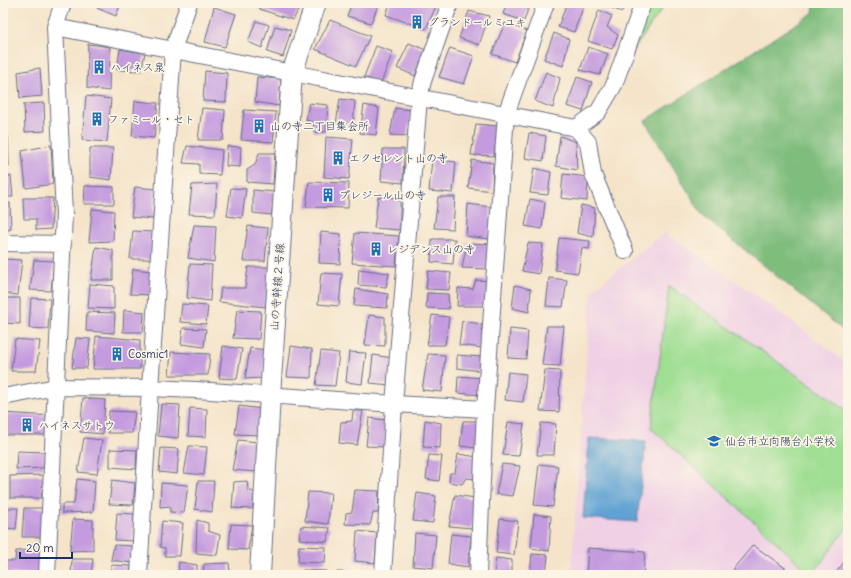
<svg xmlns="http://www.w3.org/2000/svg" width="851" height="578" font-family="Delius,'Klee One',sans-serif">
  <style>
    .built { fill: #f0d0e5 }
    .green { fill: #9fde93; stroke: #5d8678 }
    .forest { fill: #7fbd7d; stroke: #4d766e }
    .water { fill: #5fa2d3; stroke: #3d6898 }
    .building { fill: #c49bdf }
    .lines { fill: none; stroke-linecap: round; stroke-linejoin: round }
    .minor-casing { stroke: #676e84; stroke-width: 18 }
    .tertiary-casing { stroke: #676e84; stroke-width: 22 }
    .minor { stroke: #fff; stroke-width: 16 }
    .tertiary { stroke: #fff; stroke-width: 20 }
    .labels { text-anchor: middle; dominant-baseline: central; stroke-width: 3.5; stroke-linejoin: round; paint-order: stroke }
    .poi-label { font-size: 11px; fill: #1b2f5e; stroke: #fcf5e5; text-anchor: start }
    .street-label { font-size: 11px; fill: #1b2f5e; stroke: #fcf5e5 }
  </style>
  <rect width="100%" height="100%" fill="#fcf5e5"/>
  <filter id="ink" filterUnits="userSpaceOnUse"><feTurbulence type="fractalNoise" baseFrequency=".025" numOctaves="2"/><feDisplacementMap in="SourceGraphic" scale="8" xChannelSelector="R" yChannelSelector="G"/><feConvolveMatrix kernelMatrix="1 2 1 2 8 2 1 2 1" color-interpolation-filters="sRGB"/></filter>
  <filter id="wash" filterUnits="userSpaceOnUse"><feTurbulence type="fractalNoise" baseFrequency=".012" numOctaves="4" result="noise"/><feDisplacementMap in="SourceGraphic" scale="16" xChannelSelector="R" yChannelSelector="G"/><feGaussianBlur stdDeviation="0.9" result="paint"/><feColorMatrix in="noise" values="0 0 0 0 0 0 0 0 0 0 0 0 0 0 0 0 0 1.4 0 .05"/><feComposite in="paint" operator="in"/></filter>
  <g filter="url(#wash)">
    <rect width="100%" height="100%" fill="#f5e4ca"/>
    <path class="built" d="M665 233 766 302 848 364V575H571L591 291Z"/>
    <path class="green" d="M643 3H666L619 71Z
      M669 286 848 411V526L812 575 651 428Z"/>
    <path class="forest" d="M814 3H848V334L703 216 645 121 813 13Z"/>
    <path class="water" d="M589 438 646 441 637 522 583 518Z"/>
    <g id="blocks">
      <path class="building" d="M100 3H121L116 16 97 8Z
        M234 3H247L246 7Z
        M261 3H302L293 20 259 9Z
        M352 3H379L371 23 347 16Z
        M390 3H428L436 6 426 29 386 15Z
        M507 3H530L524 21 503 14Z
        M567 3H579L584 5 574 32 558 27Z
        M604 3H625L622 12 603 5Z
        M214 7 236 14 225 47 205 42Z
        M599 10 612 16 607 27 618 35 612 49 588 41Z
        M469 11 489 16 479 45 459 38Z
        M330 20 370 36 356 66 315 49Z
        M256 21 269 25 262 48 248 42Z
        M505 23 527 31 515 62 492 54Z
        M275 26 291 30 283 57 267 52Z
        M554 33 569 39 563 66 544 59Z
        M409 43 426 50 415 76 397 68Z
        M88 44 110 47 109 91 87 88Z
        M376 46 393 52 381 83 364 77Z
        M588 47 608 54 600 75 580 70Z
        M450 48 474 56 464 84 439 77Z
        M120 49 145 53 141 71 117 70Z
        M40 68 42 96 20 98 18 72Z
        M205 71 227 73 226 102 203 101Z
        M546 72 560 78 553 108 535 101Z
        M257 77 281 79 279 106 255 102Z
        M577 77 592 82 583 111 567 106Z
        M86 96 111 99 107 142 82 140Z
        M340 99 355 101 353 125 336 124Z
        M135 101 158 103 154 138 132 136Z
        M44 103 45 131 25 132 24 104Z
        M309 103 328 105 326 132H314L313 122 306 120Z
        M364 105 379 108 376 135 360 133Z
        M202 108 225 110 223 140H198Z
        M395 108 412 110 407 136 390 135Z
        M244 110 276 112 273 142 241 140Z
        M476 124 498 126 494 156 471 155Z
        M529 133 546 136 543 161 525 158Z
        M8 136 9 166 3 167V137Z
        M560 136 576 142 577 170 556 166Z
        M326 137 353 139 349 179 324 177Z
        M51 145 53 184 26 188 22 151Z
        M187 146 222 150 220 175 199 174V164L183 163Z
        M227 146 241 147 240 167 226 166Z
        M90 148H113L111 180 90 177Z
        M383 149H404L403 183 381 181Z
        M259 153H275L273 184 247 182V170L255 165Z
        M432 159 456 162 453 193 429 191Z
        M472 160 493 163 492 191 468 188Z
        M534 168 551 172 548 195 530 193Z
        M563 174 588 177 587 201 561 198Z
        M11 176 13 197H3V177Z
        M309 182 349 183 348 208 306 207Z
        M217 184 215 215 189 214 192 185Z
        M85 186 114 187V204H84Z
        M135 187 156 189 153 219 131 217Z
        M231 188 246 189 242 218 227 216Z
        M253 190 275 192 271 215 253 213Z
        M378 197 400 198V230L374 228Z
        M438 197H455L453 229 434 228Z
        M23 198H53L51 229 36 230V219H24Z
        M530 199 545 202 542 229 525 226Z
        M3 203H10L11 229 3 231Z
        M468 204 491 207 489 239 466 236Z
        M581 205 595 208 593 237 577 233Z
        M92 209 114 211 113 241 89 242Z
        M194 225 216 226 214 262 188 258Z
        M248 226 268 228 265 261H243Z
        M133 231 153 232 152 259H130Z
        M321 232 341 234 340 264 319 263Z
        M355 233 399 236 396 266 352 263Z
        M559 238 590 241 589 249 582 248 578 273 555 270Z
        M432 239H455L453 264 431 262Z
        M467 243 492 244 489 269 462 268Z
        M528 243 543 244 539 274 522 271Z
        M96 247 113 250V280H91Z
        M4 259 22 260 18 295 3 293Z
        M34 260 54 261 51 291 30 290Z
        M190 264 212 265 210 301 187 298Z
        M248 267H270L266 307 219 302 221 288H245Z
        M133 269 152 271 151 295 130 294Z
        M359 269 389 273 386 287 358 285Z
        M428 271 451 273 449 290 426 289Z
        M321 273 342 274 339 306 318 304Z
        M549 278 567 280 563 307 546 306Z
        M476 280 490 281 486 306H457L458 288 473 289Z
        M90 284 114 286V309L88 308Z
        M515 285 531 289 529 312 512 308Z
        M356 289 388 294 387 308 354 306Z
        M427 293 448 294 449 309 426 308Z
        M3 298H20V324L3 323Z
        M31 298 50 299 48 329 29 328Z
        M182 304 208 306 206 324 180 322Z
        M124 310 144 312 143 332H123Z
        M237 310 261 311 259 339 233 338Z
        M87 312 115 313 114 333 86 331Z
        M369 315 385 317V346L365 345Z
        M432 315 449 317 445 345H427Z
        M462 321 482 324V348L459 345Z
        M547 326H564L560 366 542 365Z
        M183 328 206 329 204 347 181 344Z
        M510 329 528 331 526 359 508 358Z
        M96 336 140 340V369H93Z
        M76 338 90 339 87 368H72Z
        M15 339 40 341 36 371H11Z
        M223 346 242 349 237 379 219 378Z
        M291 346 312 349 311 378 287 377Z
        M250 348 266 350 263 378 245 379Z
        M321 351 339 353 335 386 316 385Z
        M171 352 210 354 208 375H169Z
        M349 352 366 353 362 384 346 382Z
        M428 354 445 355 442 392 422 390Z
        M373 355 393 358 390 385 370 383Z
        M457 355 482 357 481 371 457 368Z
        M545 370 560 371 559 412 540 411Z
        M508 372 526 374 523 402 505 400Z
        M458 376 482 378 481 395 457 393Z
        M83 398 105 400 103 434 80 432Z
        M161 404 180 405 178 438 158 436Z
        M239 406 262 409 260 435 235 434Z
        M190 408 207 409 206 437 188 436Z
        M109 411 135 412 132 433H108Z
        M353 411H363L357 445 339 443 341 422 352 421Z
        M3 413 52 416 50 435H3Z
        M369 418 386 420 385 447 366 446Z
        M425 420 441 423 440 448 423 447Z
        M463 421H481L477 448 460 446Z
        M508 422 524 424 519 456 503 455Z
        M541 423 556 424 554 455H537Z
        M84 438 102 440 97 474 78 472Z
        M238 440 258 442 257 472 232 470Z
        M189 446 207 447 204 475 184 473Z
        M161 448 179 449 177 474 159 472Z
        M110 449 137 450 136 469 110 467Z
        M17 451 45 452 43 468 16 469Z
        M458 454 478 457 476 479 466 478 462 484 449 482 450 473H455Z
        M429 455 442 456 439 481 426 479Z
        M502 464 520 466 513 496 496 494Z
        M539 464 558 466 553 507 534 505Z
        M45 475 41 498H10V476Z
        M77 479 95 481 93 512 62 513V504H74Z
        M112 480 135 483 133 505 109 504Z
        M198 481H214L212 512 195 509Z
        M247 481 248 490 256 493 252 509 232 508 234 482Z
        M161 483 188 485 184 513 170 512V506L160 507Z
        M355 490 379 491 378 513H373L370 525 345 524 346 513 352 512Z
        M308 492 331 493 328 524 305 521Z
        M417 493 436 496 433 523 413 521Z
        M455 495 475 498 472 528 449 526Z
        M3 508H18L16 529 3 528Z
        M24 508H45L42 537H22Z
        M117 513 134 514 133 541 115 540Z
        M534 514 551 516 549 551 531 548Z
        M73 519 93 520V550L70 551Z
        M500 519 518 521 514 555 496 553Z
        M197 520 208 523V531L220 535 217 555 196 553Z
        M162 521 183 523 180 556H165V548L160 547Z
        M231 524 252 525 248 550 229 549Z
        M301 526 330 528 327 542 299 539Z
        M357 531 377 533 375 563 355 561Z
        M415 533 436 535 433 568 413 566Z
        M451 534 471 536 468 567 448 564Z
        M114 545 134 546 132 563 111 560Z
        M753 545 788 570 784 575H728Z
        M299 546 326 547 325 563 298 562Z
        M588 548 645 552 643 575H586Z
        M43 550 41 573 3 574V561H15L16 551Z
        M532 554 548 555 546 575H530Z
        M848 557V575H834Z
        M496 558 512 560V575H494Z
        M72 559H93L91 575H71Z
        M179 562 197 565V575H178Z
        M229 563 230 574 233 575H203L204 564Z
        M111 565 131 566V575H110Z
        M303 570 326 571 325 575H302Z
        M337 572 360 573V575H337Z
        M449 573H467V575H449Z"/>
    </g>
  </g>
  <g filter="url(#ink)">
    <use href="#blocks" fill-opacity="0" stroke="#676e84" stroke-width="1"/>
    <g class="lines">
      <g class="minor-casing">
        <path id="minor" d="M55 27 576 128
          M3 243 63 244
          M625 251 593 174 588 142 576 128 598 112 614 85 643 3
          M3 397 56 387 150 388 196 390 394 404 485 409
          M47 575 64 214 55 27 63 3
          M139 575 150 388 173 50 189 3
          M383 575 394 404 419 98 423 81 450 3
          M478 575 485 409 506 114 546 3"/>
      </g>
      <g class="tertiary-casing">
        <path id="tertiary" d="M260 575 270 395 292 73 316 3"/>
      </g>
      <use href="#minor" class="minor"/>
      <use href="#tertiary" class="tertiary"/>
    </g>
  </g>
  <defs>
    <g id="building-bare" transform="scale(1.08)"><path d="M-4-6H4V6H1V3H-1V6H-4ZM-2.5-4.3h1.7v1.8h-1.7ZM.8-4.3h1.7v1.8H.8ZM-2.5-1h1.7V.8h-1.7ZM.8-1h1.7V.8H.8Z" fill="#1f6fb2" stroke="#fcf5e5" stroke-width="2.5" paint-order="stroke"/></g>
    <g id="school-bare" transform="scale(1.08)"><path d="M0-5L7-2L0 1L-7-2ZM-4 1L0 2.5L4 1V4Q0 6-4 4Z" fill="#1f6fb2" stroke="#fcf5e5" stroke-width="2.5" paint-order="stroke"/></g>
  </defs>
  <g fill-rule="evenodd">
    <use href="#building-bare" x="417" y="22"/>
    <use href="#building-bare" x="99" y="67"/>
    <use href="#building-bare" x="97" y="119"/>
    <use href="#building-bare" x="259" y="126"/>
    <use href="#building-bare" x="338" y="158"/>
    <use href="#building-bare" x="328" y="195"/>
    <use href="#building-bare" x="376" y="249"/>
    <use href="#building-bare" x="117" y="354"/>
    <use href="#building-bare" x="27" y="425"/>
    <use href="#school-bare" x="714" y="441"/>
  </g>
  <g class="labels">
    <g class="poi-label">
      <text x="428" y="22">グランドールミユキ</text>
      <text x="110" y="67">ハイネス泉</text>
      <text x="108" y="119">ファミール・セト</text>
      <text x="270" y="126">山の寺二丁目集会所</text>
      <text x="349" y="158">エクセレント山の寺</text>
      <text x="339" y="195">プレジール山の寺</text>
      <text x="387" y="249">レジデンス山の寺</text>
      <text x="128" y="354">Cosmic1</text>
      <text x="38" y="425">ハイネスサトウ</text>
      <text x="725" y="441">仙台市立向陽台小学校</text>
    </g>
    <g class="street-label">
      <text transform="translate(277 287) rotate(-86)">山の寺幹線２号線</text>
    </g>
  </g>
  <rect width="851" height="578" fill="none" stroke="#fcf5e5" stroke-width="16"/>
  <path d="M20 552v6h52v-6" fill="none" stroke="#1b2f5e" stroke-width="2"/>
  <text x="26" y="552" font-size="12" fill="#1b2f5e" stroke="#fcf5e5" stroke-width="3" paint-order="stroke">20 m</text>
</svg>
